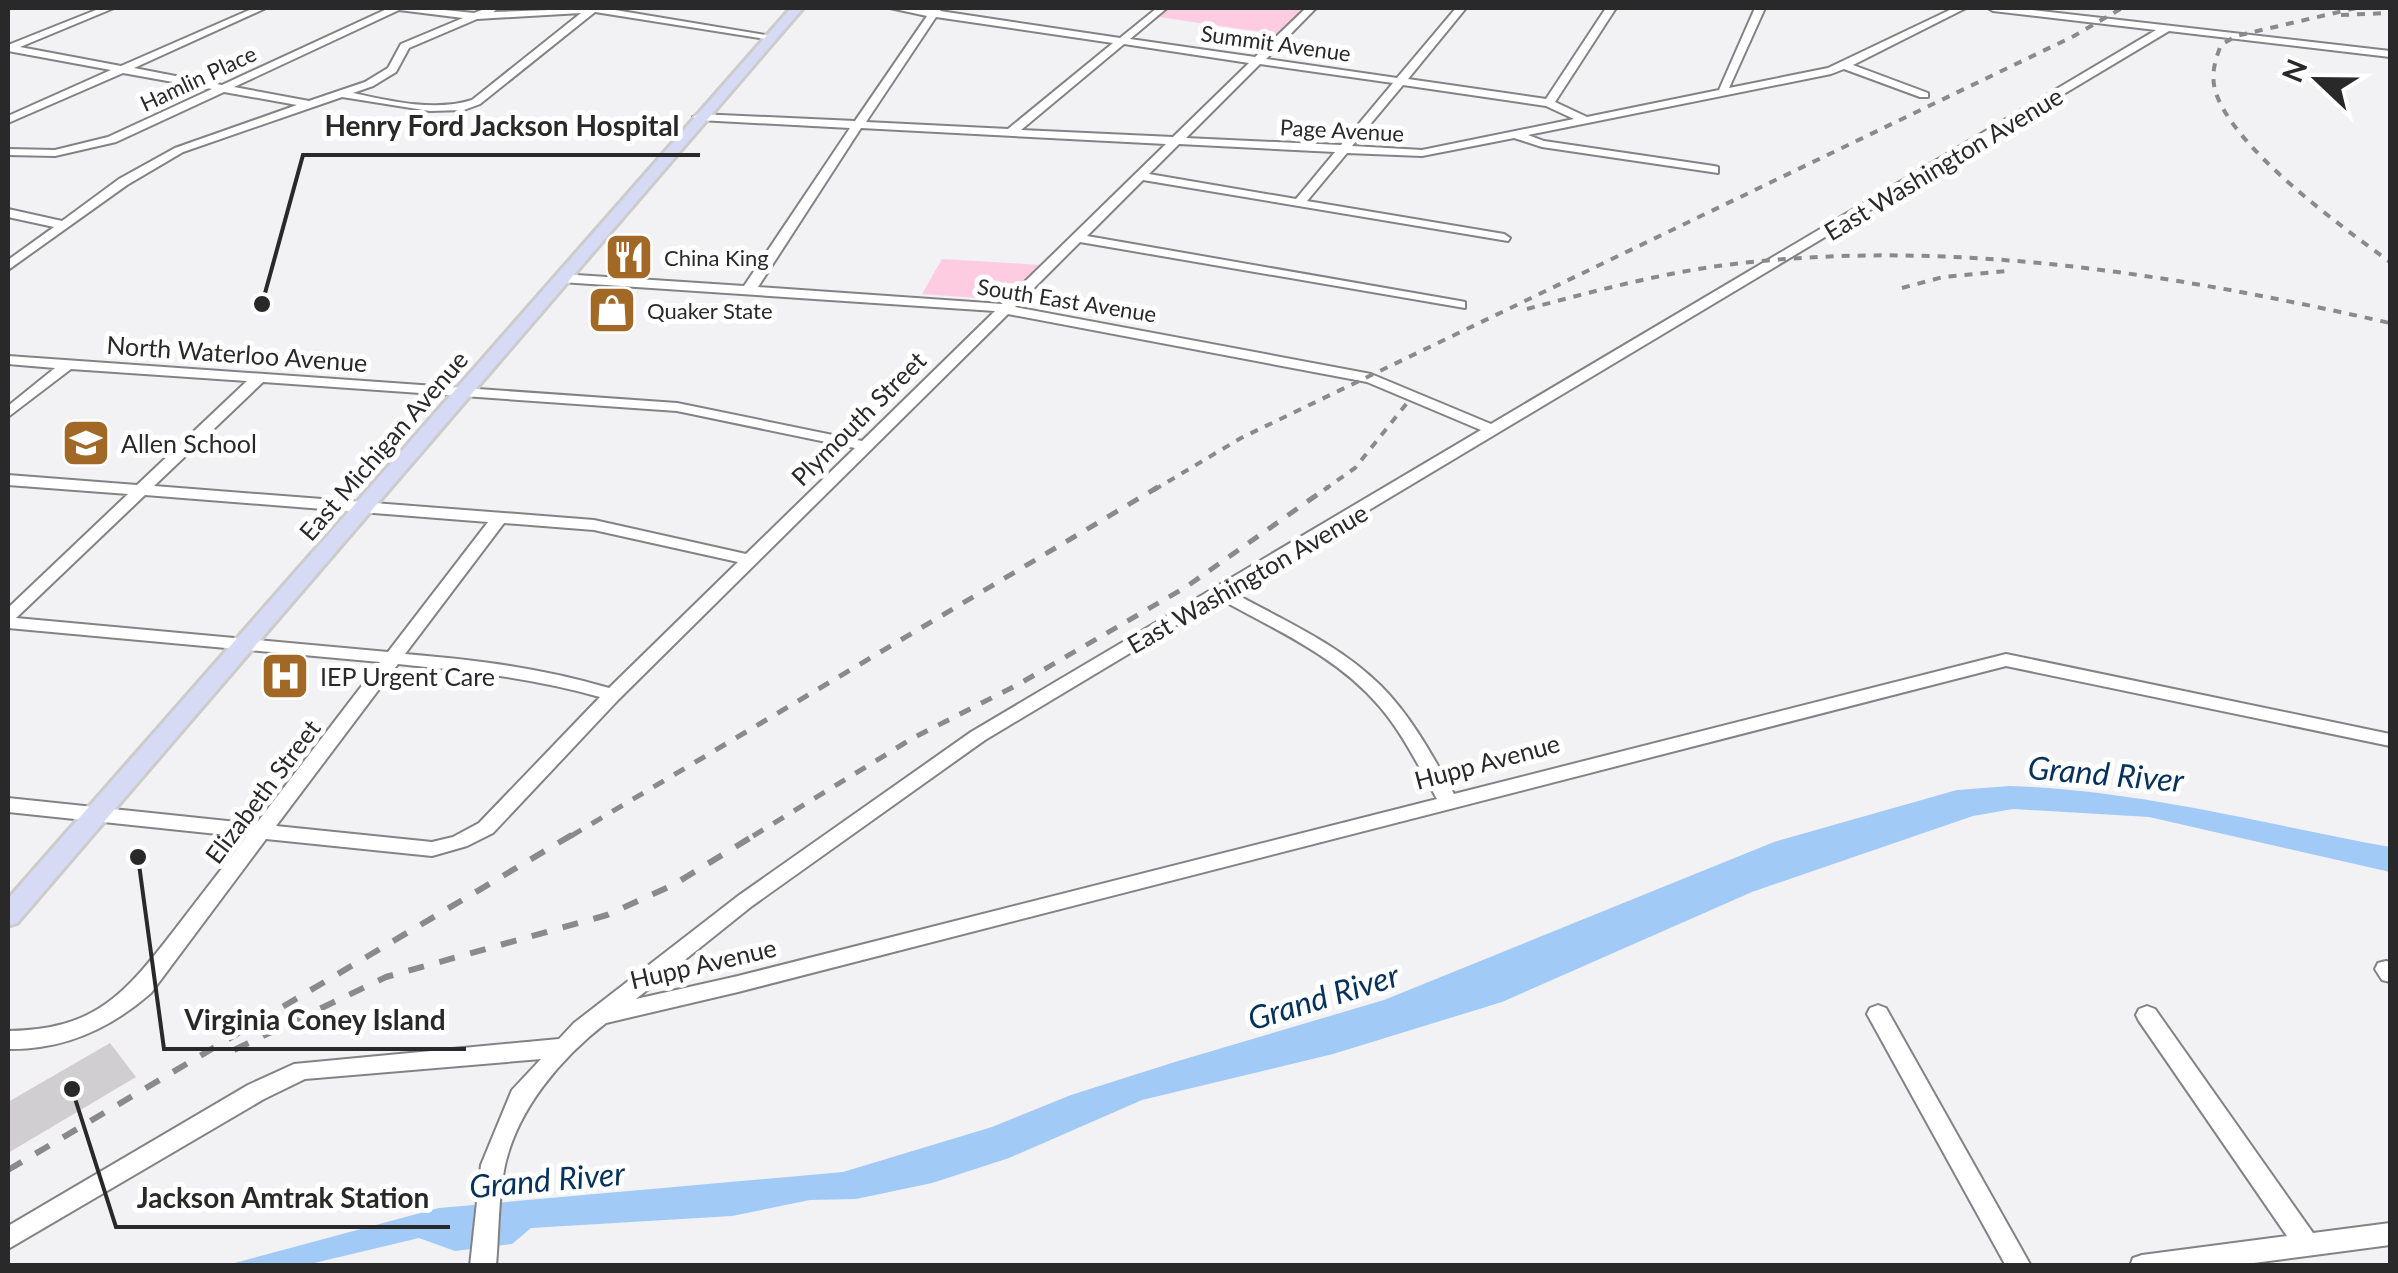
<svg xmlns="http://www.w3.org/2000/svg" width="2398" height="1273" font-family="Lato,sans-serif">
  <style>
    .green { fill: #fdcce1 }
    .water { fill: #a1caf7 }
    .building { fill: #d1ced1 }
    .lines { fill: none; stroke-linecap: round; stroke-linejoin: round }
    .minor-casing { stroke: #838285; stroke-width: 4 }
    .major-casing { stroke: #ccc; stroke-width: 6 }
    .minor { fill: #fff; fill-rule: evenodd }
    .major { fill: #d6daf5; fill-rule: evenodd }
    .rail-far2 { stroke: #8a898b; stroke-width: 4; stroke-dasharray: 8 8; stroke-linecap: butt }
    .rail-far1 { stroke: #8a898b; stroke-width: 5; stroke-dasharray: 12 12; stroke-linecap: butt }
    .rail { stroke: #8a898b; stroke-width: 6; stroke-dasharray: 16 16; stroke-linecap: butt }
    .labels { text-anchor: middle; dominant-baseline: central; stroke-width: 10; stroke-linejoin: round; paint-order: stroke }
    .far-street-label { font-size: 22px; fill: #29292a; stroke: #fff }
    .far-poi-label { font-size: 22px; fill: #29292a; stroke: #fff; text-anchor: start }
    .street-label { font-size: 25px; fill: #29292a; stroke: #fff }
    .poi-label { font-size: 25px; fill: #29292a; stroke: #fff; text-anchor: start }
    .near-water-label { font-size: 32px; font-style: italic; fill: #05315a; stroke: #fff }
    .leader { fill: none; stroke: #29292a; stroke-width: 4 }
    .callout-dot { fill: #29292a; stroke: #fff; stroke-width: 4 }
    .callout-label { font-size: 28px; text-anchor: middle; font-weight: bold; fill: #29292a; stroke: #fff; stroke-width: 10; stroke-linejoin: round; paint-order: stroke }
  </style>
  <rect width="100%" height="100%" fill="#f2f1f4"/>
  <path class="green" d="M1162 8H1311L1283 35 1152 16Z
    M942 259 1041 265H1042L1005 300 922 294Z"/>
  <path class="water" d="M2010 786C2140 790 2263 824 2390 847V872L2149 817 2013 809 1973 816 1752 892 1502 1002 1333 1054 1142 1100 1009 1158 932 1183 856 1199 810 1200 732 1216 531 1228 512 1244 455 1251 419 1238 306 1265 223 1266 439 1208 843 1172 992 1127 1071 1095 1178 1061 1384 1000 1774 842 1957 790Z"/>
  <path class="building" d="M110 1043 136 1077 8 1153V1102Z"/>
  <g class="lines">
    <g class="minor-casing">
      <path id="minor" d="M101 8H114L20 47 121 66 254 8H266L134 68 222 85 389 8H425L474 13 487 8H499L493 12 603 8 777 37 772 40 595 12 480 104 464 110 430 111 342 97 183 152 127 185 8 270V260L54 227 8 217V209L62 221 119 179 175 148 297 105 224 92 116 142 55 156 8 155V149L55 150 108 137 212 89 123 73 8 123V116L111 70 8 51V45ZM399 10 463 18 401 44 388 68 365 82 309 101 234 87ZM581 13 472 100C435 112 390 101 353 93L373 86 396 72 409 48 477 19Z
        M890 8 931 10 942 8 940 11 1120 38 1157 8H1167L1130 39 1255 57 1306 8H1316L1266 59 1397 78 1456 8H1466L1408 79 1546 99 1606 8H1616L1555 102 1587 117 1719 90 1755 8H1765L1729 88 1828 68 1954 8H1966L1853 65 1928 93V97H1920L1844 69 1831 74 1528 135 1544 141 1714 166 1718 167V173L1542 147 1514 138 1422 156 1347 153 1307 201 1504 234 1510 238 1508 241 1143 180 1087 236 1460 301 1465 302V308L1080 242 1015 307 1371 374 1491 424 2156 30 1993 11 1988 8H2014L2390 51V57L2169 31 1232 592C1283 620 1339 644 1381 686 1412 717 1433 757 1454 794L2006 654 2390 734V746L2006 666 738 992 606 1023C561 1058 518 1108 505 1165 498 1197 499 1233 496 1266H470L481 1165 512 1090 541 1059 305 1079 264 1099 8 1249V1226L248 1085 294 1064 559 1039 574 1023 738 896 971 732 1481 430 1367 382 1008 314 619 699 493 833 467 846 432 856 266 839 151 993C110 1029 63 1050 8 1049V1031C96 1030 125 994 176 928 199 898 223 867 246 837L8 812V798L256 824 380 662 8 628V608L128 494 8 485V475L137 485 247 381 71 369 8 417V406L55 368 8 364V356L677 403 862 441 995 311 561 282 554 278 561 274 744 286 850 128 699 120 693 117 699 114 855 121 927 16ZM936 17 1113 43 1008 129 866 122ZM1124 44 1249 63 1173 137 1021 130ZM1260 64 1393 83 1341 145 1186 138ZM1403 85 1546 106 1574 119 1422 150 1352 146ZM861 128 1166 144 1002 304 758 287ZM1179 144 1335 152 1296 199 1149 174ZM263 382 677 411 855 448 746 554 594 520 154 486ZM145 495 488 522 388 652 16 618ZM504 523 594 530 738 562 609 688C541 668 477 660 405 654ZM1220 599C1276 630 1338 657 1380 707 1403 734 1419 767 1437 799L738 976 636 999 752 906 985 740ZM398 664C467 671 533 678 600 697L479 823 453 837 432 842 276 826Z
        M2386 961 2390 962V982L2382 980 2375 969 2378 963Z
        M1878 1005 1886 1008 2031 1266H2006L1867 1014 1870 1008Z
        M2147 1006 2155 1009 2313 1233 2390 1223V1245L2231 1266H2130L2133 1258 2142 1255 2287 1236 2139 1021 2136 1015 2139 1009Z"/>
    </g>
    <g class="major-casing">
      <path id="major" d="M791 8H803L17 923 8 926V899Z"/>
    </g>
    <use href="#minor" class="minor"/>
    <use href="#major" class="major"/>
    <path class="rail-far2" d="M2356 8 2236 36 2221 45C2215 60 2211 74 2215 90 2232 148 2341 226 2390 262
      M2341 15 2390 13
      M1902 288 1943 277 2008 271
      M1527 309C1598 290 1669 271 1742 263 1961 239 2177 275 2390 323
      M1154 490 1241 438 2074 36 2122 8
      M1324 490 1355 468 1407 403"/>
    <path class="rail-far1" d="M571 836 1158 487
      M753 836 913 738 1019 684 1186 587 1328 487"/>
    <path class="rail" d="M234 1050 386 977 607 915 673 885 758 833
      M8 1170 575 833"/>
  </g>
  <defs>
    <g id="restaurant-square" transform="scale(2.5)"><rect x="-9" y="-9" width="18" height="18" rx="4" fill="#a16826" stroke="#fff"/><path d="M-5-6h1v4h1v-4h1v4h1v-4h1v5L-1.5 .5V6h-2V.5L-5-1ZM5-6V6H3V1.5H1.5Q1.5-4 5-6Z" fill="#fff"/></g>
    <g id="shop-square" transform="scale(2.5)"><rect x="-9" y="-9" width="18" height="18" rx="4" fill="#a16826" stroke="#fff"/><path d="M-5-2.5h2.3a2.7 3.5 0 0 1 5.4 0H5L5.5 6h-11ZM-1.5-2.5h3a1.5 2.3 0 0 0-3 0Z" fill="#fff"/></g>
    <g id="school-square" transform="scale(2.5)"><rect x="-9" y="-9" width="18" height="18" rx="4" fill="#a16826" stroke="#fff"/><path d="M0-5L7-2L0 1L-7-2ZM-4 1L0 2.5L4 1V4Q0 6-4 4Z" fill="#fff"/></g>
    <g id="hospital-square" transform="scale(2.5)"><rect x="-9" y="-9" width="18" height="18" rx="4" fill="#a16826" stroke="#fff"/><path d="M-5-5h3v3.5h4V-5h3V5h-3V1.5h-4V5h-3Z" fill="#fff"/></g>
  </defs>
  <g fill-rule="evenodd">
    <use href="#restaurant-square" x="629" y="257"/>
    <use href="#shop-square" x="612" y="310"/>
    <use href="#school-square" x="86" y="443"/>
    <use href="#hospital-square" x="285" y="676"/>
  </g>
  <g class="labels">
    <g class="far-street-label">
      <text transform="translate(1276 43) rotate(8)">Summit Avenue</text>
      <text transform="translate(198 78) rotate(-25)">Hamlin Place</text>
      <text transform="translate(1342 130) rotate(3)">Page Avenue</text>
      <text transform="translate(1067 300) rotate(9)">South East Avenue</text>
    </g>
    <g class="far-poi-label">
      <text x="664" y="257">China King</text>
      <text x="647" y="310">Quaker State</text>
    </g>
    <g class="street-label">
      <text transform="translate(1943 163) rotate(-31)">East Washington Avenue</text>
      <text transform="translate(237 353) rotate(4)">North Waterloo Avenue</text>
      <text transform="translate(858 418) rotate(-45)">Plymouth Street</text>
      <text transform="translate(383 445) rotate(-49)">East Michigan Avenue</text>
      <text transform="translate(1247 578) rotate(-30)">East Washington Avenue</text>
      <text transform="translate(1487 761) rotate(-15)">Hupp Avenue</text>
      <text transform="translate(262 791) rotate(-53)">Elizabeth Street</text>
      <text transform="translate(703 963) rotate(-13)">Hupp Avenue</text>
    </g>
    <g class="poi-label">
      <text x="121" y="443">Allen School</text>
      <text x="320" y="676">IEP Urgent Care</text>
    </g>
    <g class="near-water-label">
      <text transform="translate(2106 773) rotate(5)">Grand River</text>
      <text transform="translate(1323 996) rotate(-17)">Grand River</text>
      <text transform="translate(547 1179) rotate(-5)">Grand River</text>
    </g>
  </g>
  <path class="leader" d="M262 304L303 155H700M138 857L164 1049H466M72 1089L116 1227H450"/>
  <g class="callout-dot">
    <circle cx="262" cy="304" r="10"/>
    <circle cx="138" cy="857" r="10"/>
    <circle cx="72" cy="1089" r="10"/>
  </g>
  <g class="callout-label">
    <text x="502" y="136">Henry Ford Jackson Hospital</text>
    <text x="315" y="1030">Virginia Coney Island</text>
    <text x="283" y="1208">Jackson Amtrak Station</text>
  </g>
  <rect width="2398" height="1273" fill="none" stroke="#29292a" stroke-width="20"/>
  <g transform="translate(2318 80) rotate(292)" stroke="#ffffff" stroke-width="8" paint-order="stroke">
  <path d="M0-8L18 38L0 25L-18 38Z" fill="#29292a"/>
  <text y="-15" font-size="28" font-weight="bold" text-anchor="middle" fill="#29292a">N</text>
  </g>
</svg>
